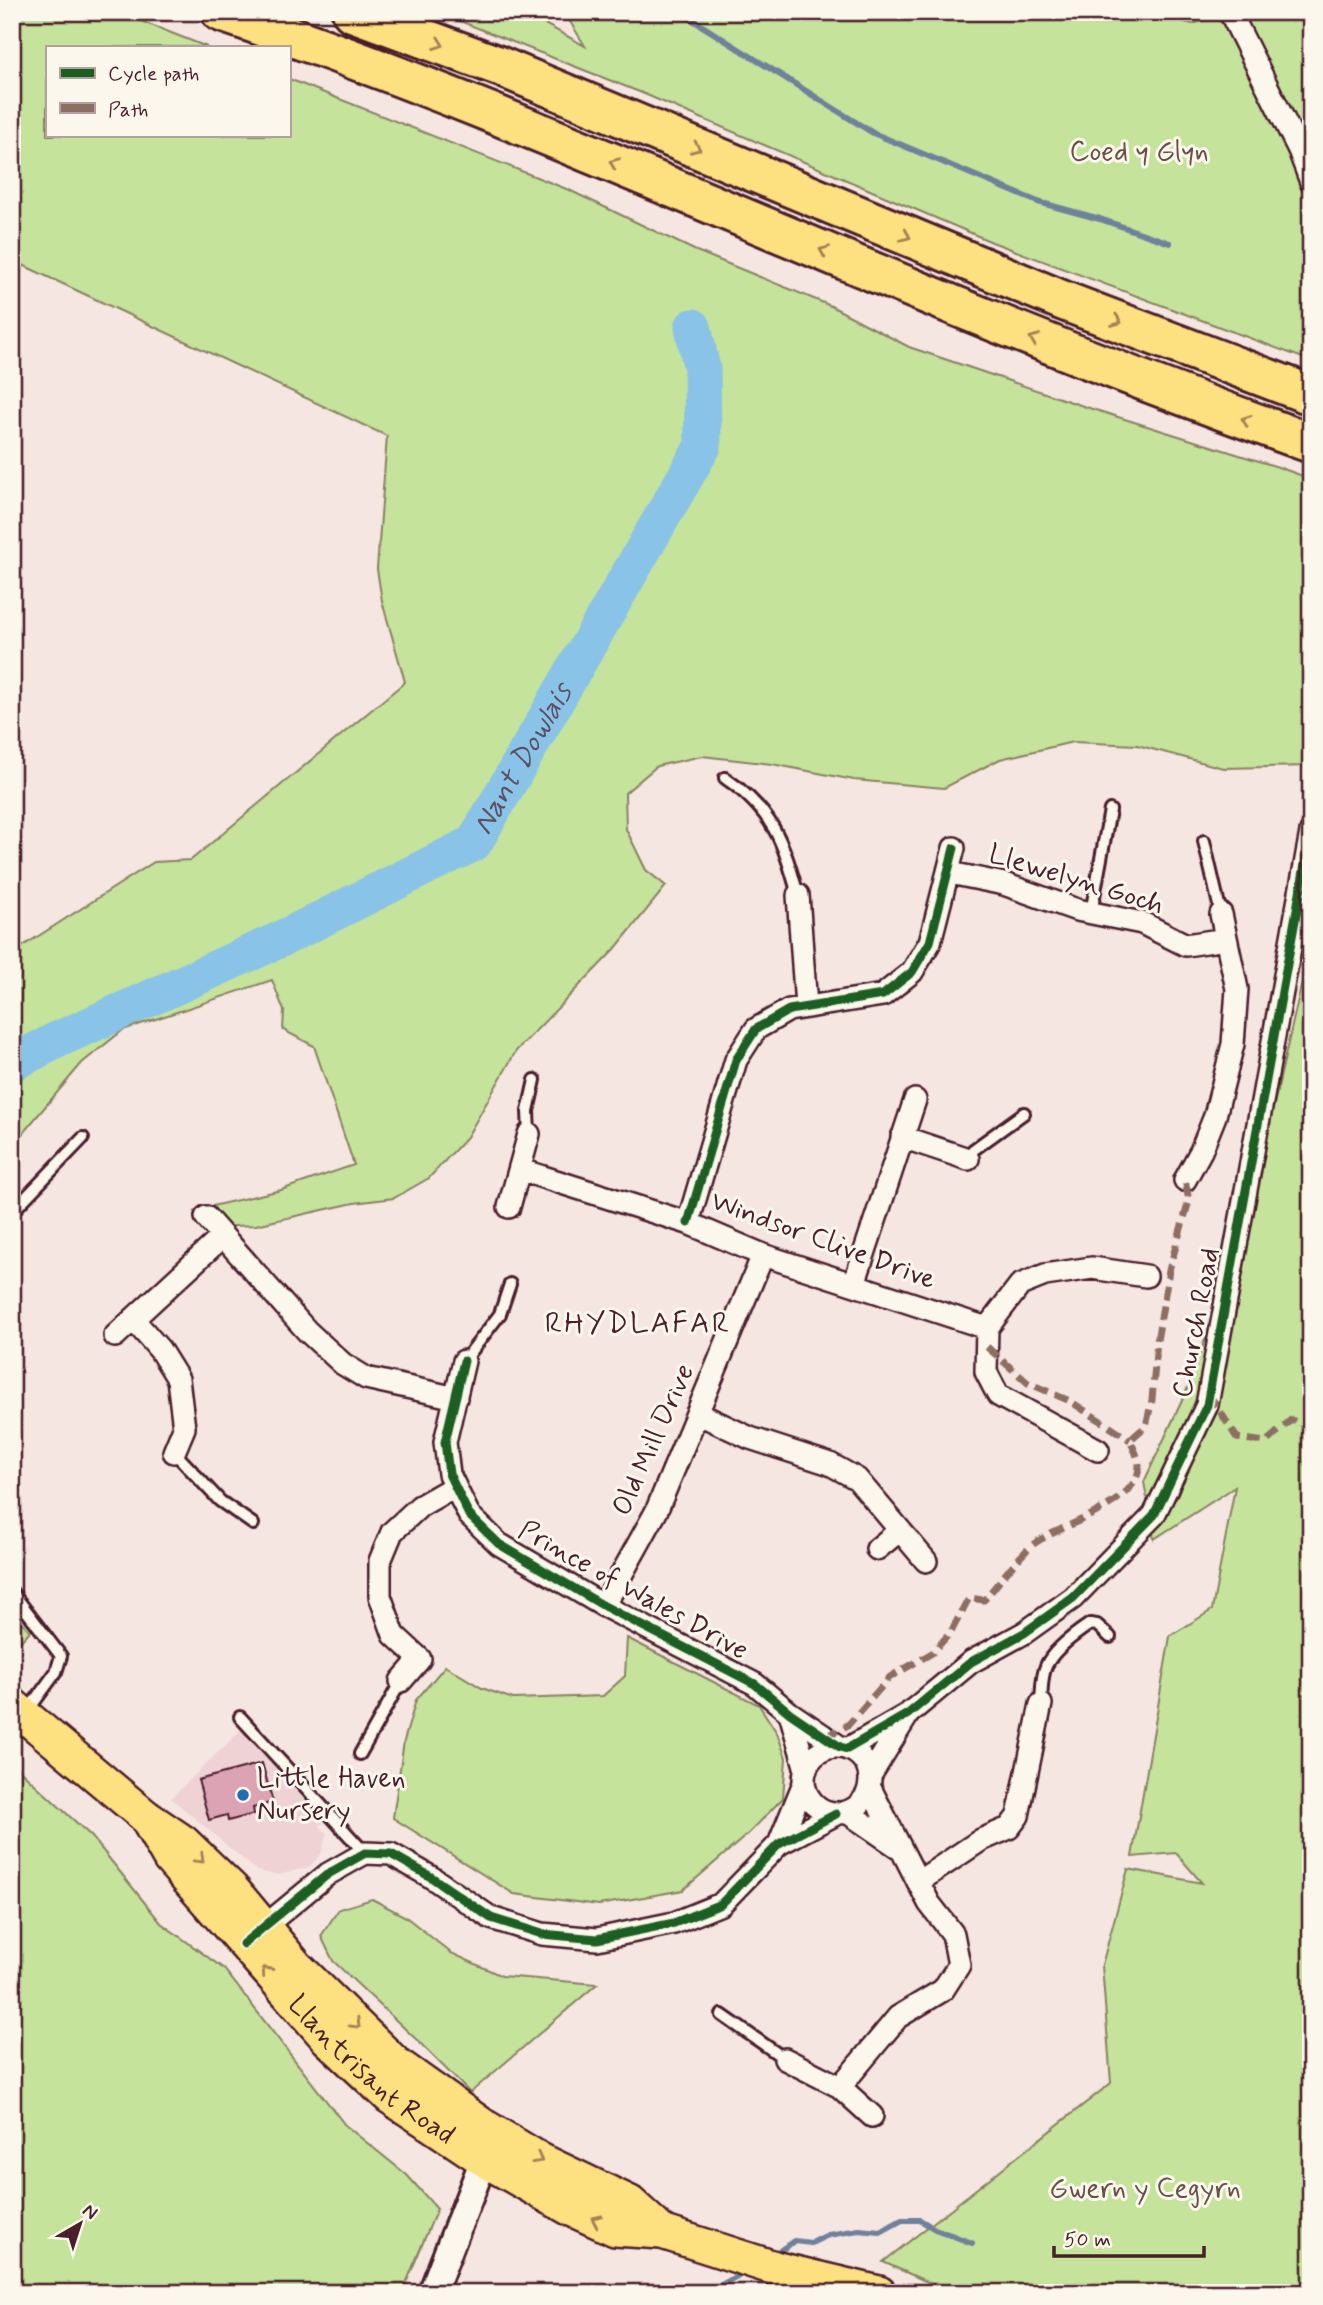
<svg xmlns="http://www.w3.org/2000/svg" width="1323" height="2305" font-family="Mynerve,sans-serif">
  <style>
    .built { fill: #eed2d4 }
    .green { fill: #c5e39b; stroke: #888163; stroke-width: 2 }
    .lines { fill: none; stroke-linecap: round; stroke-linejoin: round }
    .stream { stroke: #70819c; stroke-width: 6 }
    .river { stroke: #89c3e8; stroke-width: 37 }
    .building { fill: #dca3b4; stroke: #4a1f2b; stroke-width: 2 }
    .service-casing { stroke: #4a1f2b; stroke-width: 16 }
    .minor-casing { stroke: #4a1f2b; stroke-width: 26 }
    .tertiary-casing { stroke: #4a1f2b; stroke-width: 32 }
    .primary-casing { stroke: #4a1f2b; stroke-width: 38 }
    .motorway-casing { stroke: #4a1f2b; stroke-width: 44 }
    .service { stroke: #fbf7ec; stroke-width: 10 }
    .minor { stroke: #fbf7ec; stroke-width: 21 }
    .tertiary { stroke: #fbf7ec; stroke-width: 26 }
    .primary { stroke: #fde080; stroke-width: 33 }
    .motorway { stroke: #fde080; stroke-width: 38 }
    .quiet { stroke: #8d6e63; stroke-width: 7; stroke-dasharray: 14 7; stroke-linecap: butt }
    .cycleway-casing { stroke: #fbf7ec; stroke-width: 13 }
    .cycleway { stroke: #1b5e20; stroke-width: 9 }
    .oneway { stroke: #a48056 }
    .poi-dot { fill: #1f6fb2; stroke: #fbf7ec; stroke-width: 2.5 }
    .labels { text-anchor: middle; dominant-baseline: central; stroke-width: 6; stroke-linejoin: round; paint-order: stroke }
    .park-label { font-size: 28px; fill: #695047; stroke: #fbf7ec }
    .street-label { font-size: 28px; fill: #4a1f2b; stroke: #fbf7ec }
    .poi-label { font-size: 28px; fill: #4a1f2b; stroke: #fbf7ec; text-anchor: start }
    .water-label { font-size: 30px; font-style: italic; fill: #5d5064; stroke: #fbf7ec }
    .neighbourhood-label { font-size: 30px; letter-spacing: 2px; fill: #4a1f2b; stroke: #fbf7ec }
  </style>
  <rect width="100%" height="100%" fill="#f5e6e1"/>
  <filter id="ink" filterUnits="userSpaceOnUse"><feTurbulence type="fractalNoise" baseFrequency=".0143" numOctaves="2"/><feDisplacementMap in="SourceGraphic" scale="14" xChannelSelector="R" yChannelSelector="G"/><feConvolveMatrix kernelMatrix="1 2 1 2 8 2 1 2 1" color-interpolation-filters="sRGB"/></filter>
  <g filter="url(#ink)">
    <path class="built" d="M244 1727 279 1772 324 1822 319 1826 327 1833 321 1854 310 1866 302 1869 278 1875 257 1871 171 1798Z"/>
    <path class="green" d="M12 12H118L207 47H47V135H289V79L569 190 694 250 831 306 909 347 1086 407 1278 467 1311 479V766L1223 768 1137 745 1073 742 1000 759 944 788 854 780 772 764 702 756 657 766 625 793 626 829 646 870 666 886 615 949 516 1051 467 1137 429 1178 394 1198 354 1203 256 1225 213 1227 208 1207 281 1190 354 1165 314 1046 283 1030 284 1011 272 980 123 1030 82 1063 12 1146V953L154 862 191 860 405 682 382 601 377 569 387 436 12 260Z
      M437 12H523L585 46 569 20 552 12H1150L1192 24 1214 18 1227 26 1311 182V361L992 242 642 93Z
      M1243 12H1311V129L1303 133 1262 59Z
      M1311 958V2293H952L883 2262 1111 2083 1102 1965 1128 1869 1202 1883 1176 1853 1132 1857 1170 1636 1212 1610 1235 1487 1154 1539 1144 1482 1186 1392 1247 1223 1304 973Z
      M12 1611 30 1631 12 1651Z
      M627 1638 759 1705 777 1733 786 1758 783 1798 749 1833 683 1890 599 1905 514 1894 393 1818 404 1741 416 1700 445 1666 482 1688 513 1699 603 1696 625 1676Z
      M12 1763 92 1837 161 1923 224 1969 345 2125 407 2175 437 2209 402 2293H12Z
      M372 1899 406 1917 451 1953 502 1976 597 1984 470 2093 418 2041 333 1961 321 1936 339 1909Z"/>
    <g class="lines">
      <path class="stream" d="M680 12 873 133 1038 202 1100 219 1170 243
        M774 2255 794 2241 811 2243 828 2235 859 2230 880 2232 902 2220H920L935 2229 972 2243
        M1090 2292 1092 2293
        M707 2293 746 2271"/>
      <path class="river" id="s1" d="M12 1063 59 1039 279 940 474 843 703 446 702 369 693 327"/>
    </g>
    <path class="building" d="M262 1763 273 1802 253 1808 254 1814 228 1821 227 1815 209 1820 198 1780Z"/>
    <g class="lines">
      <g class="service-casing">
        <path id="service" d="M725 778C773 811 783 841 798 895
          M1204 841 1221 914
          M1091 913 1110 810
          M529 1134 528 1111 535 1080
          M968 1159 973 1150 1024 1113
          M12 1212 83 1138
          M464 1361 500 1314 510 1284
          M174 1452 220 1501 253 1524
          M12 1592 61 1656 56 1672 26 1713
          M1041 1704C1042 1692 1041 1677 1046 1666 1053 1650 1075 1634 1090 1624L1097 1625 1110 1637
          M240 1717 365 1853
          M360 1754 401 1681
          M722 2015 785 2059"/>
      </g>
      <g class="minor-casing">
        <path id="minor" d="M1230 12 1299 150 1311 182
          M950 873 1004 884 1077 910 1142 923 1186 945 1226 939
          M798 895 806 1007
          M902 1137 968 1159
          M521 1170 688 1223 763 1255 987 1328
          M1185 1180 1201 1151 1215 1116 1233 1044 1237 989 1221 914
          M509 1207 529 1134
          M206 1217 307 1331 343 1364 366 1378 456 1398
          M688 1223 736 1060 756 1029 789 1010 883 995 912 972 930 942 954 848
          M854 1284 915 1100
          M133 1319 160 1350 178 1379 184 1428 174 1452
          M115 1336 223 1236
          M464 1361 445 1442 449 1474 469 1515 499 1544 604 1606 755 1684 790 1713 840 1747
          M697 1413 750 1438 830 1464 857 1479 926 1561
          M1098 1450 998 1395 986 1372 987 1328 1020 1285 1045 1275 1092 1268 1146 1276
          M877 1549 900 1530
          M604 1606 656 1512 763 1255
          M401 1681 420 1659 394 1635 380 1596V1561L392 1532 420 1506 455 1486
          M790 1713 806 1770
          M804 1780a33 33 0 1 1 66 0a33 33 0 1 1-66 0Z
          M847 1749 908 1714 971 1662 1024 1633 1073 1598 1154 1515 1207 1405 1311 832
          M870 1776 907 1716
          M847 1812 898 1847
          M779 1844 804 1783
          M918 1882 981 1840 1009 1828 1018 1816 1041 1704
          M254 1935 328 1874 365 1853 391 1854 431 1877 491 1918 542 1934 597 1939 674 1923 721 1904 779 1844 836 1814
          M785 2059 840 2087 872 2116
          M840 2087 898 2017 943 1990 959 1965 953 1934 929 1903 870 1788"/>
      </g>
      <g class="tertiary-casing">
        <path id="tertiary" d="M432 2293 490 2144"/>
      </g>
      <g class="primary-casing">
        <g id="primary">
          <path d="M12 1705 146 1817 183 1842 232 1889 296 1966 395 2063 482 2125 542 2161 630 2203 662 2232"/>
          <path id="s2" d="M146 1817 170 1859 328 2039 390 2097 483 2159 569 2208 615 2229 662 2232 778 2269 879 2293"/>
        </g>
      </g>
      <g class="motorway-casing">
        <path id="motorway" d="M221 12C446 88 663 185 883 276 1024 335 1166 391 1311 443
          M352 12 499 66 1064 301 1311 395"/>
      </g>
      <use href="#service" class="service"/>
      <use href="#minor" class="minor"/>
      <use href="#tertiary" class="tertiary"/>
      <use href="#primary" class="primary"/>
      <use href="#motorway" class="motorway"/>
      <path class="quiet" d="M987 1347 1028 1383 1070 1401 1130 1440
        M1209 1394 1237 1438 1266 1442 1291 1420 1311 1427
        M825 1737 848 1725 890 1677 932 1653 951 1632 969 1598 984 1600C997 1585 1021 1553 1035 1543 1061 1525 1139 1504 1139 1466 1139 1457 1133 1448 1130 1440L1146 1426 1152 1400 1157 1341 1169 1270 1189 1201 1185 1180"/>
      <g class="cycleway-casing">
        <path id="cycleway" d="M688 1223 736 1060 756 1029 789 1010 883 995 912 972 930 942 954 848
          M464 1361 445 1442 449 1474 469 1515 499 1544 604 1606 755 1684 790 1713 840 1747 847 1749 908 1714 971 1662 1024 1633 1073 1598 1154 1515 1207 1405 1311 832
          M243 1944 328 1874 365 1853 391 1854 431 1877 491 1918 542 1934 597 1939 674 1923 721 1904 779 1844 836 1814"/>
      </g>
      <use href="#cycleway" class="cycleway"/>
    </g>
    <defs><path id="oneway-chevron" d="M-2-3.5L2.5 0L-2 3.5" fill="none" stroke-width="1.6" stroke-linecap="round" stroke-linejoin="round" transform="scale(1.75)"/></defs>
    <g class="oneway">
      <use href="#oneway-chevron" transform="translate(439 44) rotate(20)"/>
      <use href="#oneway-chevron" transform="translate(696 148) rotate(22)"/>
      <use href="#oneway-chevron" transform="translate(614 163) rotate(-157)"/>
      <use href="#oneway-chevron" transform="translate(906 236) rotate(23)"/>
      <use href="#oneway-chevron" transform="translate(824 251) rotate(-157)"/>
      <use href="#oneway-chevron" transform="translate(1117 321) rotate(21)"/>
      <use href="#oneway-chevron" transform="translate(1034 339) rotate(-158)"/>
      <use href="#oneway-chevron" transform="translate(1246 420) rotate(-160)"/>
      <use href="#oneway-chevron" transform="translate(200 1859) rotate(44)"/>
      <use href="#oneway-chevron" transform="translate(266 1971) rotate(-132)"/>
      <use href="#oneway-chevron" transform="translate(356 2024) rotate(45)"/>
      <use href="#oneway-chevron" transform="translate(538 2159) rotate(29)"/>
      <use href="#oneway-chevron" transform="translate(596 2220) rotate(-156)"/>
    </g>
  </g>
  <circle class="poi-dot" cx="243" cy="1795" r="7"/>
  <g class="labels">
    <g class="park-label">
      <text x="1139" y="152">Coed y Glyn</text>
      <text x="1145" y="2189">Gwern y Cegyrn</text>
    </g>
    <g class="street-label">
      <text transform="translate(1076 880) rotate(17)">Llewelyn Goch</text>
      <text transform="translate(823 1241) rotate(20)">Windsor Clive Drive</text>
      <text transform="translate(1197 1323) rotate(-79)">Church Road</text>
      <text transform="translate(654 1440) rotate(-66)">Old Mill Drive</text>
      <text transform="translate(633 1591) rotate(29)">Prince of Wales Drive</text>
      <text stroke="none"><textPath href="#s2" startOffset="341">Llantrisant Road</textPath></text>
    </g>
    <g class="poi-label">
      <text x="257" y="1779">Little Haven<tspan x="257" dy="32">Nursery</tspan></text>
    </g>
    <g class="water-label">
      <text stroke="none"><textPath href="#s1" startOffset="609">Nant Dowlais</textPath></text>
    </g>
    <g class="neighbourhood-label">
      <text x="638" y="1323">RHYDLAFAR</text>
    </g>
  </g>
  <rect width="1323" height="2305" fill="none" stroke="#fbf7ec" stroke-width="42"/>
  <rect x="21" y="21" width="1281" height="2263" fill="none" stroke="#4a1f2b" stroke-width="2.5" filter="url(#ink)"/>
  <rect x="46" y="46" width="245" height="91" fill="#fbf7ec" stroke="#b4a19f" stroke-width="2"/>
  <rect x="60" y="68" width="35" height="10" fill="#1b5e20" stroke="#b4a19f" stroke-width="2"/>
  <text x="108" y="80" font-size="21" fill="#4a1f2b">Cycle path</text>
  <rect x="60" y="103" width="35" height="10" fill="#8d6e63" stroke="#b4a19f" stroke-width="2"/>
  <text x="108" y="116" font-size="21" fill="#4a1f2b">Path</text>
  <g transform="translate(80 2224) rotate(39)" stroke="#fbf7ec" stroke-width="5" paint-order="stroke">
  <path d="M0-5L12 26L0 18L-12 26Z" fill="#4a1f2b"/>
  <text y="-10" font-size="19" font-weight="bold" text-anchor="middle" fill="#4a1f2b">N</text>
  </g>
  <path d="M1054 2246v10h150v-10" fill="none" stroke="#4a1f2b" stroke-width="3.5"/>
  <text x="1064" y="2246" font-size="21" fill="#4a1f2b" stroke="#fbf7ec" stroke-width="5" paint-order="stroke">50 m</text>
</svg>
